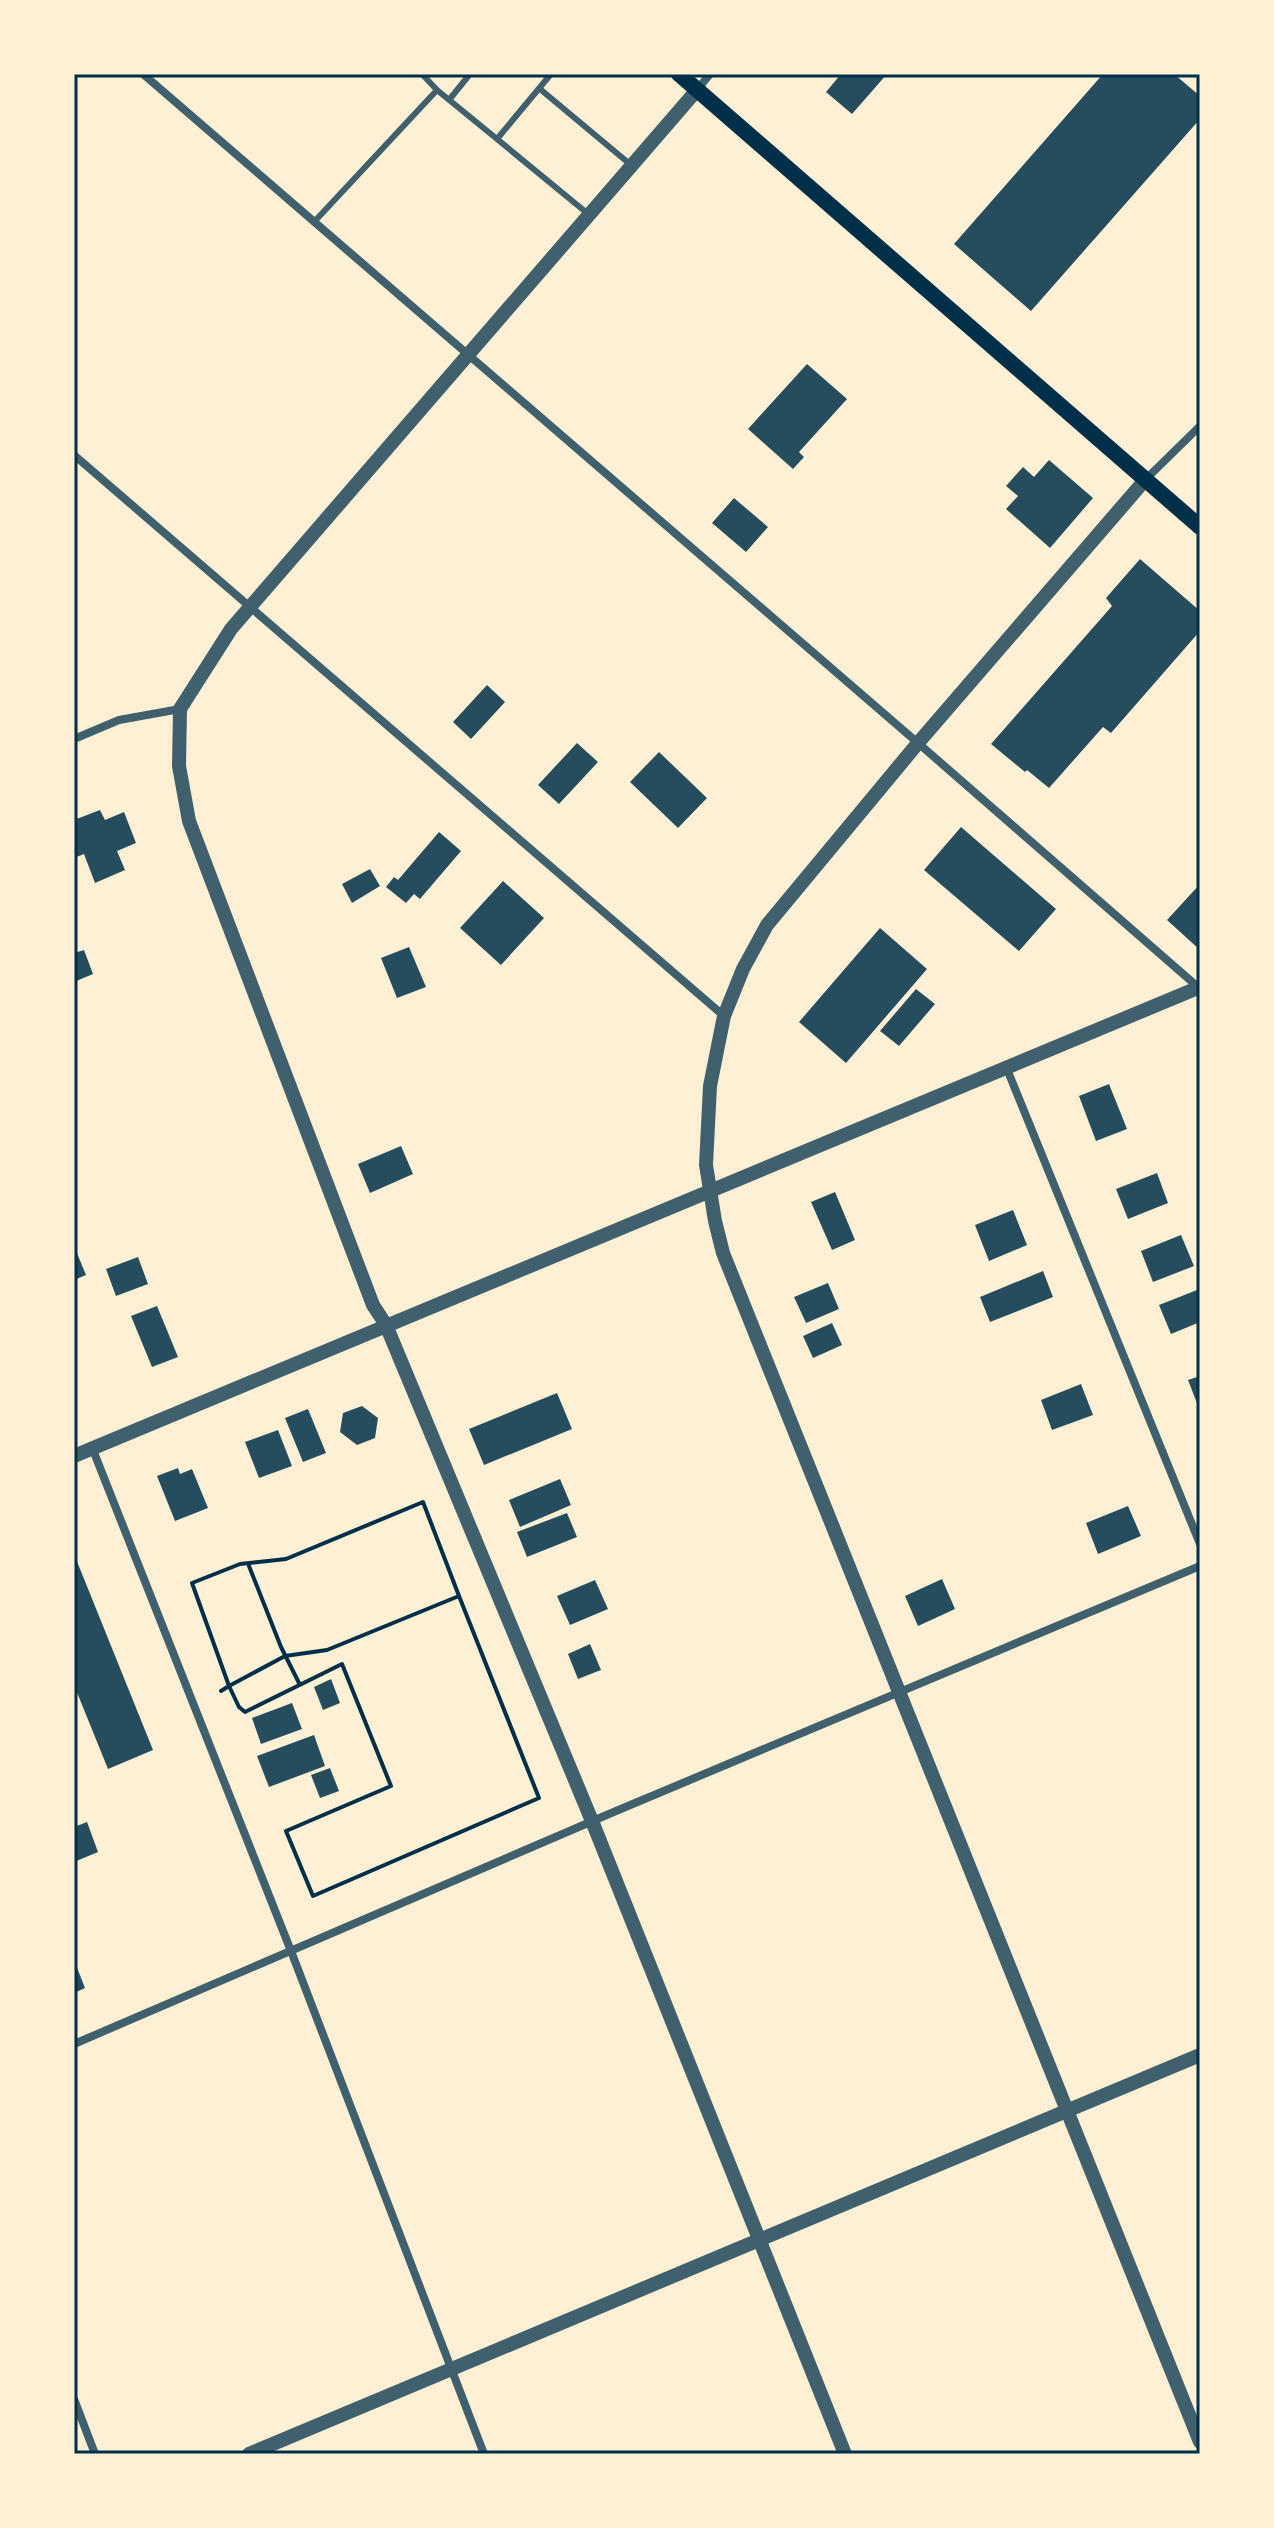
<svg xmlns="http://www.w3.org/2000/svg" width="1274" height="2528" font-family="Signika,sans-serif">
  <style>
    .building { fill: #264d5e }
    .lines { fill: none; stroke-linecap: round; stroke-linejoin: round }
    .path { stroke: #003049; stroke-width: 4 }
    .service { stroke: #3f606c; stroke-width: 6 }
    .minor { stroke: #3f606c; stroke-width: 8 }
    .tertiary { stroke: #3f606c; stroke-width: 14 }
    .secondary { stroke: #003049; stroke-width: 16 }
    .neatline { fill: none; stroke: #003049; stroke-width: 3 }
  </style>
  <rect width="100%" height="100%" fill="#fdf0d5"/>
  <path class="building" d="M841 74H887L852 114 826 92Z
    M1103 74H1174L1200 96V119L1031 311 954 244Z
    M807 364 847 399 799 452 804 457 793 469 748 429Z
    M1049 460 1093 498 1050 548 1006 509 1018 496 1006 486 1023 467 1034 477Z
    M734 498 768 527 746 552 712 523Z
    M1140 559 1200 611V631L1111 733 1103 727 1049 788 1027 770 1025 772 991 744 1112 606 1106 598Z
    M487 685 505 702 471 739 453 722Z
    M577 743 598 762 559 804 538 785Z
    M659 752 707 798 678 828 630 782Z
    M100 810 105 820 124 812 136 843 117 851 125 870 95 883 84 854 74 858V820Z
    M961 827 1056 909 1019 951 924 870Z
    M439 832 461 851 420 899 414 894 406 903 386 887 394 877 398 880Z
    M370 869 380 886 352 903 342 884Z
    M503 881 544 918 501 965 460 928Z
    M1200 884V950L1167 920Z
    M880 928 927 969 846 1063 799 1022Z
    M409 947 426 987 397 998 381 958Z
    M84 950 93 974 74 982V953Z
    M916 989 935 1004 899 1046 880 1031Z
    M1109 1084 1127 1129 1096 1141 1079 1096Z
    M401 1146 413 1174 370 1193 358 1164Z
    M1157 1173 1168 1203 1128 1219 1116 1189Z
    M835 1192 855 1240 832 1250 811 1202Z
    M1013 1210 1027 1245 989 1261 975 1225Z
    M1181 1235 1194 1266 1153 1282 1141 1251Z
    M74 1246 86 1275 74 1280Z
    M138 1257 148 1284 116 1296 106 1269Z
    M1043 1271 1053 1297 990 1322 980 1297Z
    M828 1283 839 1309 806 1323 794 1297Z
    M1197 1290 1200 1296V1322L1171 1334 1159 1305Z
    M157 1306 178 1357 152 1367 131 1316Z
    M832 1323 842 1345 813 1358 803 1336Z
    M1200 1376V1411L1188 1380Z
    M1081 1384 1093 1415 1052 1430 1041 1400Z
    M557 1393 572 1429 484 1465 469 1429Z
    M362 1406 378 1418 375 1438 357 1445 340 1432 343 1413Z
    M308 1409 326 1453 303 1462 285 1418Z
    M278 1430 292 1466 259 1478 245 1442Z
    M178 1468 180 1474 192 1469 208 1508 175 1521 157 1476Z
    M560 1479 571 1505 520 1527 509 1500Z
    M1128 1506 1141 1536 1098 1554 1086 1523Z
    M567 1513 577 1537 527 1557 517 1532Z
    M74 1554 153 1750 108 1769 74 1685Z
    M942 1579 955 1609 918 1626 905 1596Z
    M595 1580 608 1609 570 1625 557 1596Z
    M590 1644 601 1670 578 1679 568 1654Z
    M331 1679 340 1703 323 1710 314 1687Z
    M292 1703 302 1729 261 1744 252 1718Z
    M314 1735 325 1766 269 1787 257 1756Z
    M330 1768 339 1791 320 1798 311 1775Z
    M87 1822 98 1852 74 1862V1827Z
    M74 1960 85 1988 74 1993Z"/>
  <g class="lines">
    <path class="path" d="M249 1566 281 1647 300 1685
      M459 1596 539 1798 313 1896 286 1831 391 1786 342 1664 245 1712 239 1707 229 1686 285 1656 327 1650Z
      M221 1691 229 1686 192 1583 240 1564 286 1559 423 1502 459 1596"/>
    <path class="service" d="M422 74 437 90 497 139 551 74
      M540 89 631 165
      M449 100 470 74
      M497 139 587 213
      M314 222 437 90"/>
    <path class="minor" d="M143 74 918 743 1198 987
      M697 90 710 74
      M74 455 724 1016
      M1145 480 1200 426
      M74 739 119 720 180 709
      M1007 1069 1200 1544
      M93 1450 291 1951 484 2454
      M74 2044 616 1811 1200 1566
      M74 2399 95 2454"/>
    <path class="tertiary" d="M697 90 231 629 180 709 179 766 189 821 373 1305 386 1325 592 1821 845 2454
      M1145 480 918 743 767 925 743 969 724 1016 710 1086 706 1165 715 1221 723 1253 1200 2442
      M74 1456 1200 987
      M249 2454 1200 2055"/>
    <path class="secondary" d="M679 74 1200 527"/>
  </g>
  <rect width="1274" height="2528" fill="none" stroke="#fdf0d5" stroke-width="152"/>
  <rect x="76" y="76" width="1122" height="2376" class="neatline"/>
</svg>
